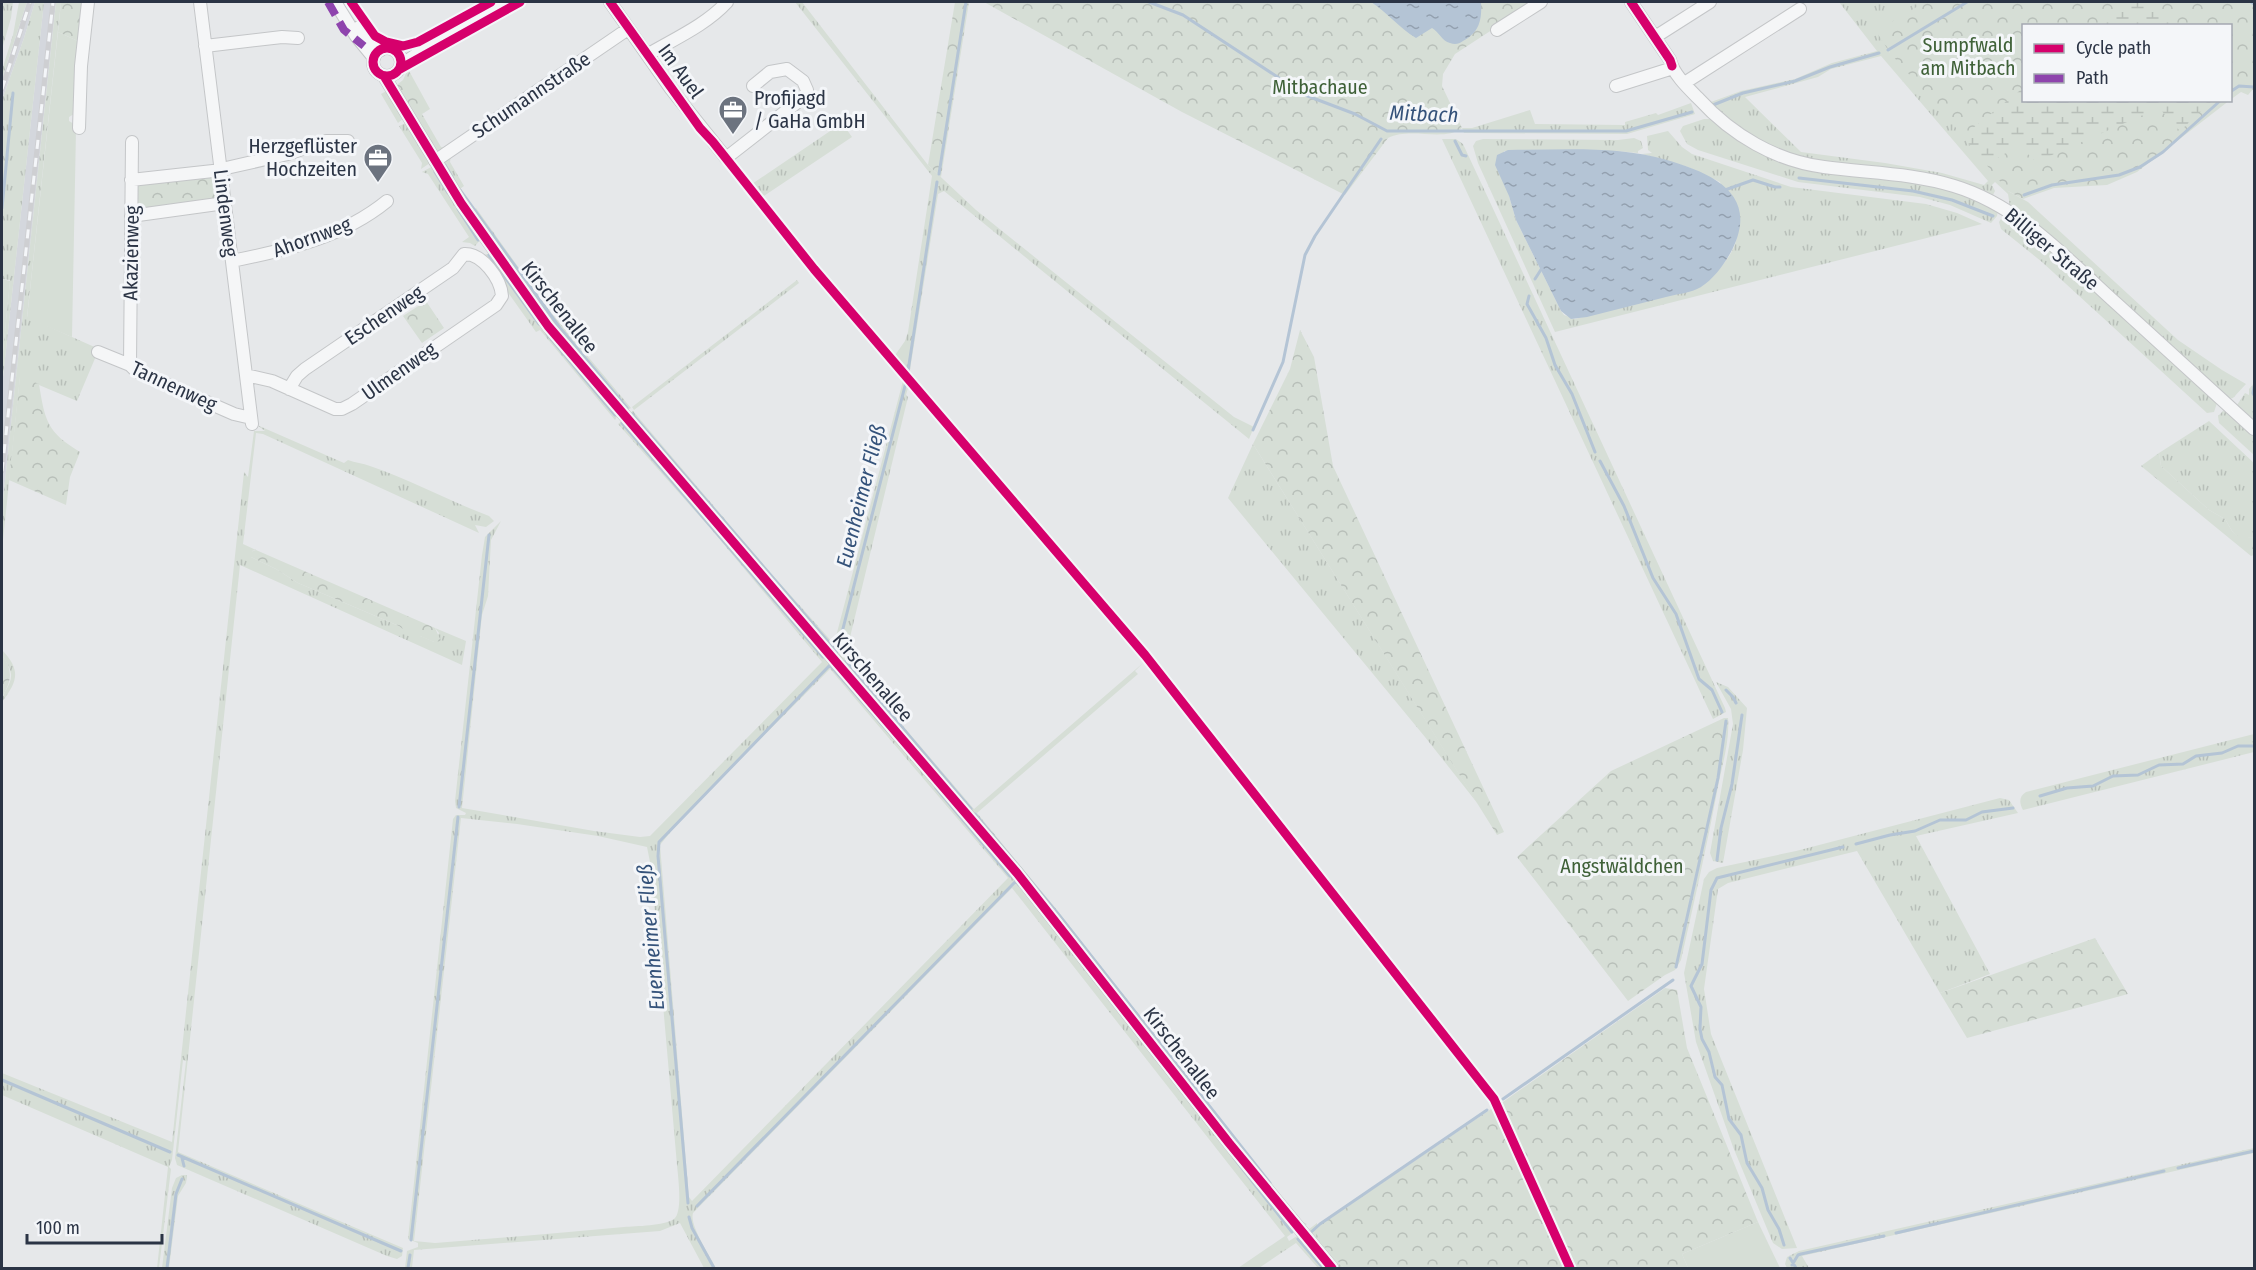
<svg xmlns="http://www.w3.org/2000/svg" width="2256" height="1270" font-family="'Fira Sans Condensed',sans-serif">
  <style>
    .built { fill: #d4d7dd }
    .grass { fill: url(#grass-tufts); fill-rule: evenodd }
    .forest { fill: url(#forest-crowns) }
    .wetland { fill: url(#wetland-marsh) }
    .garden { fill: #d6ded6 }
    .water { fill: url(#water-ripples) }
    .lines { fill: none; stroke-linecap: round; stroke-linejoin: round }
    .stream { stroke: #b4c4d5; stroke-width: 3 }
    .minor-casing { stroke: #c4c6c8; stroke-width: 14 }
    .minor { stroke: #f5f6f7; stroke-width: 12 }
    .rail-casing { stroke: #cecfd2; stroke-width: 5 }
    .rail { stroke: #f4f6f9; stroke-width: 3; stroke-dasharray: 9; stroke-linecap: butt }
    .quiet { stroke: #8e44ad; stroke-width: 8; stroke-dasharray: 15 8; stroke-linecap: butt }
    .cycleway-casing { stroke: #f4f6f9; stroke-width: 13 }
    .cycleway { stroke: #d6006c; stroke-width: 9 }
    .labels { text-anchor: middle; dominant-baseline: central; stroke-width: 6; stroke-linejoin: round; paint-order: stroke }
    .park-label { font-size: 20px; fill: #3f6138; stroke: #f4f6f9 }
    .street-label { font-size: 20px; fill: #2b3445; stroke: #f4f6f9 }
    .poi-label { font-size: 20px; fill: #2b3445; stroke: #f4f6f9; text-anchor: start }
    .water-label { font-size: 21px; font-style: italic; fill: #34527a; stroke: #f4f6f9 }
  </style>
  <defs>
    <pattern id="grass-tufts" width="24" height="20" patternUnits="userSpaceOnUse" patternTransform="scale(1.5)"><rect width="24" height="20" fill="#d6ded6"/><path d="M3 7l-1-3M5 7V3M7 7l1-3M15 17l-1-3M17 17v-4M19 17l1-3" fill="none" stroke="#b8bfb9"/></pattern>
    <pattern id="forest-crowns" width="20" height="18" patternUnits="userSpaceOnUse" patternTransform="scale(1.5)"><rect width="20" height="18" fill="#d6ded6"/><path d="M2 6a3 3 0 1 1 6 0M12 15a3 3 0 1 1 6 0" fill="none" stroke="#b8bfb9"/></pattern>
    <pattern id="wetland-marsh" width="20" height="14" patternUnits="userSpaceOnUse" patternTransform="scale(1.5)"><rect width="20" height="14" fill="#d6ded6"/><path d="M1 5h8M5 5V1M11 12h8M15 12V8" fill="none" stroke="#b8bfb9"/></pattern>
    <pattern id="water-ripples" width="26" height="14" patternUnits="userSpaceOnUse" patternTransform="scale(1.5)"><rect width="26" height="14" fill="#b4c4d5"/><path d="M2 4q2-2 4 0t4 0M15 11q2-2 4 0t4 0" fill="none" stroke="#93a0af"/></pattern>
  </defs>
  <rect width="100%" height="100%" fill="#e6e8ea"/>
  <path class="built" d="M27 2H35L24 38 2 100V79Z
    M44 2H56L2 509V386Z"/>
  <path class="grass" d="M2 2H13L11 18 2 49Z
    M19 2H27L2 79V70L13 35Z
    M35 2H44L2 386V362L10 280 2 279V100L24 38Z
    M56 2H61L27 317 99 349 77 401 20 377 2 550V509Z
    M795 2H802L928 165 976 210 1234 417 1254 427 1249 439 944 191 938 194 909 376 893 358 905 341 908 332 932 176Z
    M1839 2H1960L1887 48 1890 53 1957 10 2008 191 2028 202 2178 340 2222 370 2246 384 2233 398 2229 399 2010 207 2008 194 1995 182 1992 185 1995 191 1993 195C1954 187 1915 180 1876 173 1818 161 1749 153 1711 102L1741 91 1795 79 1832 63 1877 51ZM1881 56 1988 181 1984 185 1942 173 1885 163 1801 152 1745 97 1818 77 1831 69Z
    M388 90 406 116 398 123 381 94Z
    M1691 103 1695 114 1627 134 1464 133 1462 128H1472L1530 110 1535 124 1625 125V122L1656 113 1658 115Z
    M1704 119H1710L1755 150 1948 189 1998 210 1997 216 1991 223 1950 205 1920 197 1798 182 1698 150 1687 144 1680 131 1683 126Z
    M406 123 430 163 421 169 422 163 399 126Z
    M842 123 852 137 761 198 752 184Z
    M1668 131 1682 147 1692 154 1791 187 1926 204 1957 213 1982 224 1555 332 1478 163 1473 146 1476 141 1483 139 1618 140 1634 138 1641 141 1643 148 1638 151V153L1616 151H1504L1509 196 1516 220 1561 311 1564 315 1575 319 1702 286C1715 274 1735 255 1737 236 1738 227 1724 193 1720 182L1688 167 1642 154 1652 153 1648 150 1647 136Z
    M1442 139H1456L1463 144 1725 708 1726 712 1713 719Z
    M451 156 450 162 464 186 457 191 441 165Z
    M433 166 482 238 475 246 470 243 462 242 469 237 428 174 422 172Z
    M476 208 549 310 631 408 628 410 563 339 471 212Z
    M2002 217H2009L2046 246 2217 403 2214 412 2207 413 2042 262 2001 229 1999 222Z
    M490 253 618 415 615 420 540 330 536 332 482 256Z
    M797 280 799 283 634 410 632 407Z
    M904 377 909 384 906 395 908 397 845 658 974 809 1143 663 1135 671 1138 674 977 813 1057 910 1286 1202C1292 1210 1299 1221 1307 1224L1303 1227 629 414 633 411 769 571 834 644Z
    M2254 383V423L2237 405 2245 393 2249 395V389Z
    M2223 411 2229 412 2254 436V455L2219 423 2218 416Z
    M622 421 1013 873 1295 1231 1287 1237 1289 1241 1297 1236 1300 1237 1327 1268H1318L1296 1243 1259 1268H1238L1285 1236 1012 888 693 1213C689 1225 710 1256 716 1268H704L680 1223 660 1231 414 1250 412 1268H405L407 1251 418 1247V1243L408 1239 409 1229 453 819 456 815H465L466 813 456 808 455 801 482 555 485 537 501 521 491 540 488 596 482 615 462 808 594 831 640 837 650 836 822 662 711 529 618 424ZM830 669 1008 878 692 1201 689 1197 688 1187 660 845 681 819ZM461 818 517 824 598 836 647 847 651 867 677 1165C678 1177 683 1212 674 1219 664 1226 636 1226 624 1227 561 1233 498 1238 435 1243L414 1241Z
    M2209 421 2254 463V537L2240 539 2232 531 2225 519 2209 510 2161 466 2159 453Z
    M257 425 344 463 348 460C355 463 363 463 370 466 411 480 449 501 489 516L494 521 486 527 475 525 479 533 263 434 256 433 243 544 256 550 252 551 251 557 276 569 298 583 399 626C414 636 419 634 434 642L439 633 435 628 466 641 462 665 240 565 178 1152 403 1248 402 1256 397 1259 387 1256 177 1165 175 1158 186 1061 183 1060 172 1160 169 1167 171 1169 159 1268H157L168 1167 2 1095V1073L172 1142 244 472 248 477 254 431H265Z
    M1253 444 1478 804 1425 737 1228 498Z
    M2 650C21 670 18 681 2 702 2 692 12 685 11 674 10 665 2 659 2 650Z
    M1716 682 1728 687 1747 708 1743 750 1723 863 1713 861 1710 853 1733 724 1731 709Z
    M2254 734V752L2023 810C2019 803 2019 796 2026 792Z
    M2000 798 2009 800 2018 813 1916 836 1990 974 1940 993 1857 851 1728 883 1718 889 1704 989 1711 1034 1719 1054 1797 1248 1782 1249 1773 1243 1733 1147 1696 1042 1684 973 1704 879 1709 872 1717 868 1796 851Z
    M2254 1148V1153L1802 1256 1809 1268H1787L1785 1264 1787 1257 1799 1251Z
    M182 1175H187L186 1183 178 1196 169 1268H162L172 1188 176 1178Z
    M1317 1223V1238L1344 1268H1335L1308 1230Z"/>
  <path class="forest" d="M61 2H84L80 42 58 32Z
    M955 2H969L941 177 928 165Z
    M984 2H1535L1455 54 1443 74 1442 86 1462 128C1445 142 1410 127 1388 138L1345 195 1182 112Z
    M1925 2H2254V88L2248 95 2241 92 2230 100V26H2024V100H2230L2137 172 2107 185 2054 188 2023 199 2008 191 1947 117 1890 53 1876 31Z
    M408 69 430 109 422 114 441 147 445 148 436 151 398 91V84L403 80Z
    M215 176 218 199 138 209 135 206 137 185Z
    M426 301 444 328 422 343 403 316Z
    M1300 330 1314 357 1333 466 1504 832 1497 835 1253 444 1290 369Z
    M20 376 39 384C45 421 47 432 80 452L70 477 66 505 9 480Z
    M2159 453 2161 466 2209 510 2225 519 2232 531 2240 538 2254 537V555L2251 556 2141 466Z
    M256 550 435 628 441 641 434 642 420 636 413 637 399 626 298 583 276 569 251 557 250 552Z
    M2 655C14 671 11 682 2 697Z
    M1724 718H1728C1730 741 1722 765 1718 787 1707 845 1694 903 1681 960L1675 970 1665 975 1628 1001 1517 857 1611 771Z
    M2095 938 2128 994 1967 1038 1940 993Z
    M1665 988 1677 990 1687 1048 1758 1222 1682 1254 1688 1268H1573L1500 1104Z
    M1494 1107 1566 1268H1344L1316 1238 1317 1227Z"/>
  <path class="wetland" d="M2133 2H2143L2176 25H2102Z
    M2023 88 2024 100 2212 101 2180 131 2159 108 2036 162 2019 145 1986 165 1963 136Z"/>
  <path class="garden" d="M58 32 80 42 74 114 69 117V121L74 124 76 130 72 337 27 318Z
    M2 279 10 281 2 362Z
    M1758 1222 1780 1268H1688L1682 1254Z"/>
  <path class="water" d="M1371 2H1481C1482 19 1480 32 1463 41 1459 44 1455 45 1450 43 1442 41 1439 32 1432 28L1416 38C1399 28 1387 12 1371 2Z
    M1508 150C1560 150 1616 145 1667 160 1711 173 1759 193 1733 248 1726 262 1714 279 1701 287 1691 293 1677 294 1666 297 1640 304 1613 310 1587 317L1571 319 1561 311 1516 220 1509 196 1495 165 1497 155Z"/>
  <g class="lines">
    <path class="stream" d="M1149 2 1183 15 1305 95 1355 114 1387 131H1626L1692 112
      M2251 2 2254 4
      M1888 50 1967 2
      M2230 92 2239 86 2254 87
      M1713 105 1743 93 1795 81 1830 67 1879 53
      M1455 141 1462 155 1466 156
      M445 165 452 177
      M435 172 448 193
      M939 174 966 2
      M1799 178 1913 191 1952 200 1993 216
      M460 190 560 328 627 408
      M1725 190 1753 180 1775 187H1780
      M2024 195 2052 185 2119 175 2140 167 2163 152 2221 100
      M2 208 13 93
      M458 209 478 240
      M489 255 539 324
      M1535 279 1542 268
      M1529 296 1527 304 1546 338 1555 365 1572 394 1595 452
      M547 334 615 415
      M908 371 937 182
      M2254 387 2253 393 2254 395
      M632 414 837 652 906 382
      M622 423 823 657
      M1253 430 1283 362 1305 255 1315 236 1381 139
      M1600 461 1624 506 1653 578 1676 614 1699 679 1712 690 1722 712
      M846 661 971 809
      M830 665 893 737
      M1726 690 1733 697 1736 703
      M936 788 1010 876
      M2040 796 2067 788 2093 786 2113 776 2138 775 2159 765 2183 764 2196 756 2222 753 2238 746H2254
      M459 807 489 535
      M975 814 1059 915 1270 1183
      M1856 844 1890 835 1915 831 1940 820H1966L1982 812 2013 808
      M1717 860 1721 828 1732 784 1742 715
      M1676 967 1718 778 1726 721
      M2 1080 170 1152
      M1503 1099 1673 980
      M178 1155 401 1251
      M182 1158 184 1166
      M1234 1158 1292 1232
      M2178 1168 2254 1151
      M688 1203 658 856 659 842 830 665
      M697 1206 1016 881 1019 885
      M689 1217 692 1228 714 1268
      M1896 1233 2164 1171
      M1309 1234 1320 1224 1487 1110
      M1298 1239 1323 1268
      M411 1240 458 817
      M1784 1245 1779 1229 1768 1210 1762 1188 1747 1163 1741 1135 1729 1119 1722 1085 1715 1077 1709 1052 1702 1039 1700 1029 1701 1007 1691 986 1702 964 1711 890 1717 878 1843 847
      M1790 1258 1796 1268
      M1792 1265 1798 1255 1801 1254 1884 1236
      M167 1268 176 1194 182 1179
      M408 1268 410 1255"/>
    <g class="minor-casing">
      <path id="minor" d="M200 2 252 424
        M335 2 356 36 374 58
        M610 2 671 89 726 158 804 97 807 90 803 81 787 69 770 72 753 86
        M1631 2 1670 60C1673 74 1689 89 1699 99 1732 135 1776 161 1824 167 1867 173 1912 173 1954 186 2020 206 2067 259 2117 304 2163 346 2209 388 2254 429
        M359 27 381 50
        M1497 30 1541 2
        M1655 37 1710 2
        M205 46 282 37 298 38
        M373 62a14 14 0 1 1 28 0a14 14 0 1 1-28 0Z
        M647 55C674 39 706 25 727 2
        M401 65 429 46 508 2
        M384 76 461 203 548 326 1017 873 1229 1143 1332 1268
        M1686 82 1800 9
        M1616 86 1673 68
        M79 128 81 66 88 2
        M435 161 628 29
        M131 180 213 171 288 154 326 141H348
        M131 216 225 203
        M232 261C287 250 343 237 387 201
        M98 352 130 365 136 371 234 414 251 418
        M130 365 132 142
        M246 375 272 381 335 409H342L352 404 496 305 502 296C501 279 482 253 464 254L453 268 305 369 297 376 289 389"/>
    </g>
    <use href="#minor" class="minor"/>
    <g class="rail-casing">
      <path id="rail" d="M2 89 30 2
        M2 471 53 2"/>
    </g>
    <use href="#rail" class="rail"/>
    <path class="quiet" d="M328 2 344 30 364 46"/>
    <g class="cycleway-casing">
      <path id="cycleway" d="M351 2 375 36 386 42 403 46 418 42 491 2
        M610 2 700 128 713 142 814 269 1145 655 1494 1099 1570 1268
        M1631 2 1670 60 1672 66
        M373 62a14 14 0 1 1 28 0a14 14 0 1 1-28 0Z
        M400 69 520 2
        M384 76 461 203 548 326 1017 873 1229 1143 1332 1268"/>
    </g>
    <use href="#cycleway" class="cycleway"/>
  </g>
  <defs>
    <g id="office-pin" transform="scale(1.5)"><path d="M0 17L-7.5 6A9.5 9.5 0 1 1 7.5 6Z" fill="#6c737f" stroke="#f4f6f9"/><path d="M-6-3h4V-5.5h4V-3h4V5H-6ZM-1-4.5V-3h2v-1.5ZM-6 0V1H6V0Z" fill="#fff"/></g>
  </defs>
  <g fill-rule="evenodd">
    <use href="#office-pin" x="733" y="110"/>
    <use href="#office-pin" x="378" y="158"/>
  </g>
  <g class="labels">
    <g class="park-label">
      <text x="1968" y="45">Sumpfwald<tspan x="1968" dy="23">am Mitbach</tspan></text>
      <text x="1320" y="87">Mitbachaue</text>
      <text x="1622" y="866">Angstwäldchen</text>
    </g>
    <g class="street-label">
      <text transform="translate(681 71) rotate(54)">Im Auel</text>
      <text transform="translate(531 95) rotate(-34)">Schumannstraße</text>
      <text transform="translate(226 213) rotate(83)">Lindenweg</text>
      <text transform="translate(312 237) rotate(-20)">Ahornweg</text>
      <text transform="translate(2052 249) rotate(40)">Billiger Straße</text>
      <text transform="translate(131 253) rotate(-89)">Akazienweg</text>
      <text transform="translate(560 307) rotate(52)">Kirschenallee</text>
      <text transform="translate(384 315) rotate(-34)">Eschenweg</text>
      <text transform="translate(399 371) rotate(-35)">Ulmenweg</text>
      <text transform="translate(174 386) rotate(25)">Tannenweg</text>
      <text transform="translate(873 677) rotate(49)">Kirschenallee</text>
      <text transform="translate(1182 1053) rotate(52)">Kirschenallee</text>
    </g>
    <g class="poi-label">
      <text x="754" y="98">Profijagd<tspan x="754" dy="23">/ GaHa GmbH</tspan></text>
      <text x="357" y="146" text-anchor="end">Herzgeflüster<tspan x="357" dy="23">Hochzeiten</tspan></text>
    </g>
    <g class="water-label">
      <text transform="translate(1424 114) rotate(2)">Mitbach</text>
      <text transform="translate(861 496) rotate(-76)">Euenheimer Fließ</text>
      <text transform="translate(651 937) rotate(-95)">Euenheimer Fließ</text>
    </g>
  </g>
  <rect width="2256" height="1270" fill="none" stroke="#2b3445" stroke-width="6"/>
  <rect x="2022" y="24" width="210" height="78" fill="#f4f6f9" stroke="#a4a8b1" stroke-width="1.5"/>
  <rect x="2034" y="44" width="30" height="9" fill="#d6006c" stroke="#a4a8b1" stroke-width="1.5"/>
  <text x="2076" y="54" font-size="18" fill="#2b3445">Cycle path</text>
  <rect x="2034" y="74" width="30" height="9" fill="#8e44ad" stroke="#a4a8b1" stroke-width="1.5"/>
  <text x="2076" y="84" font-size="18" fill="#2b3445">Path</text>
  <path d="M27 1234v9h135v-9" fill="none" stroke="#2b3445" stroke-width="3"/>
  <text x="36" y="1234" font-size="18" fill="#2b3445" stroke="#f4f6f9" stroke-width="4.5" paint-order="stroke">100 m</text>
</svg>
